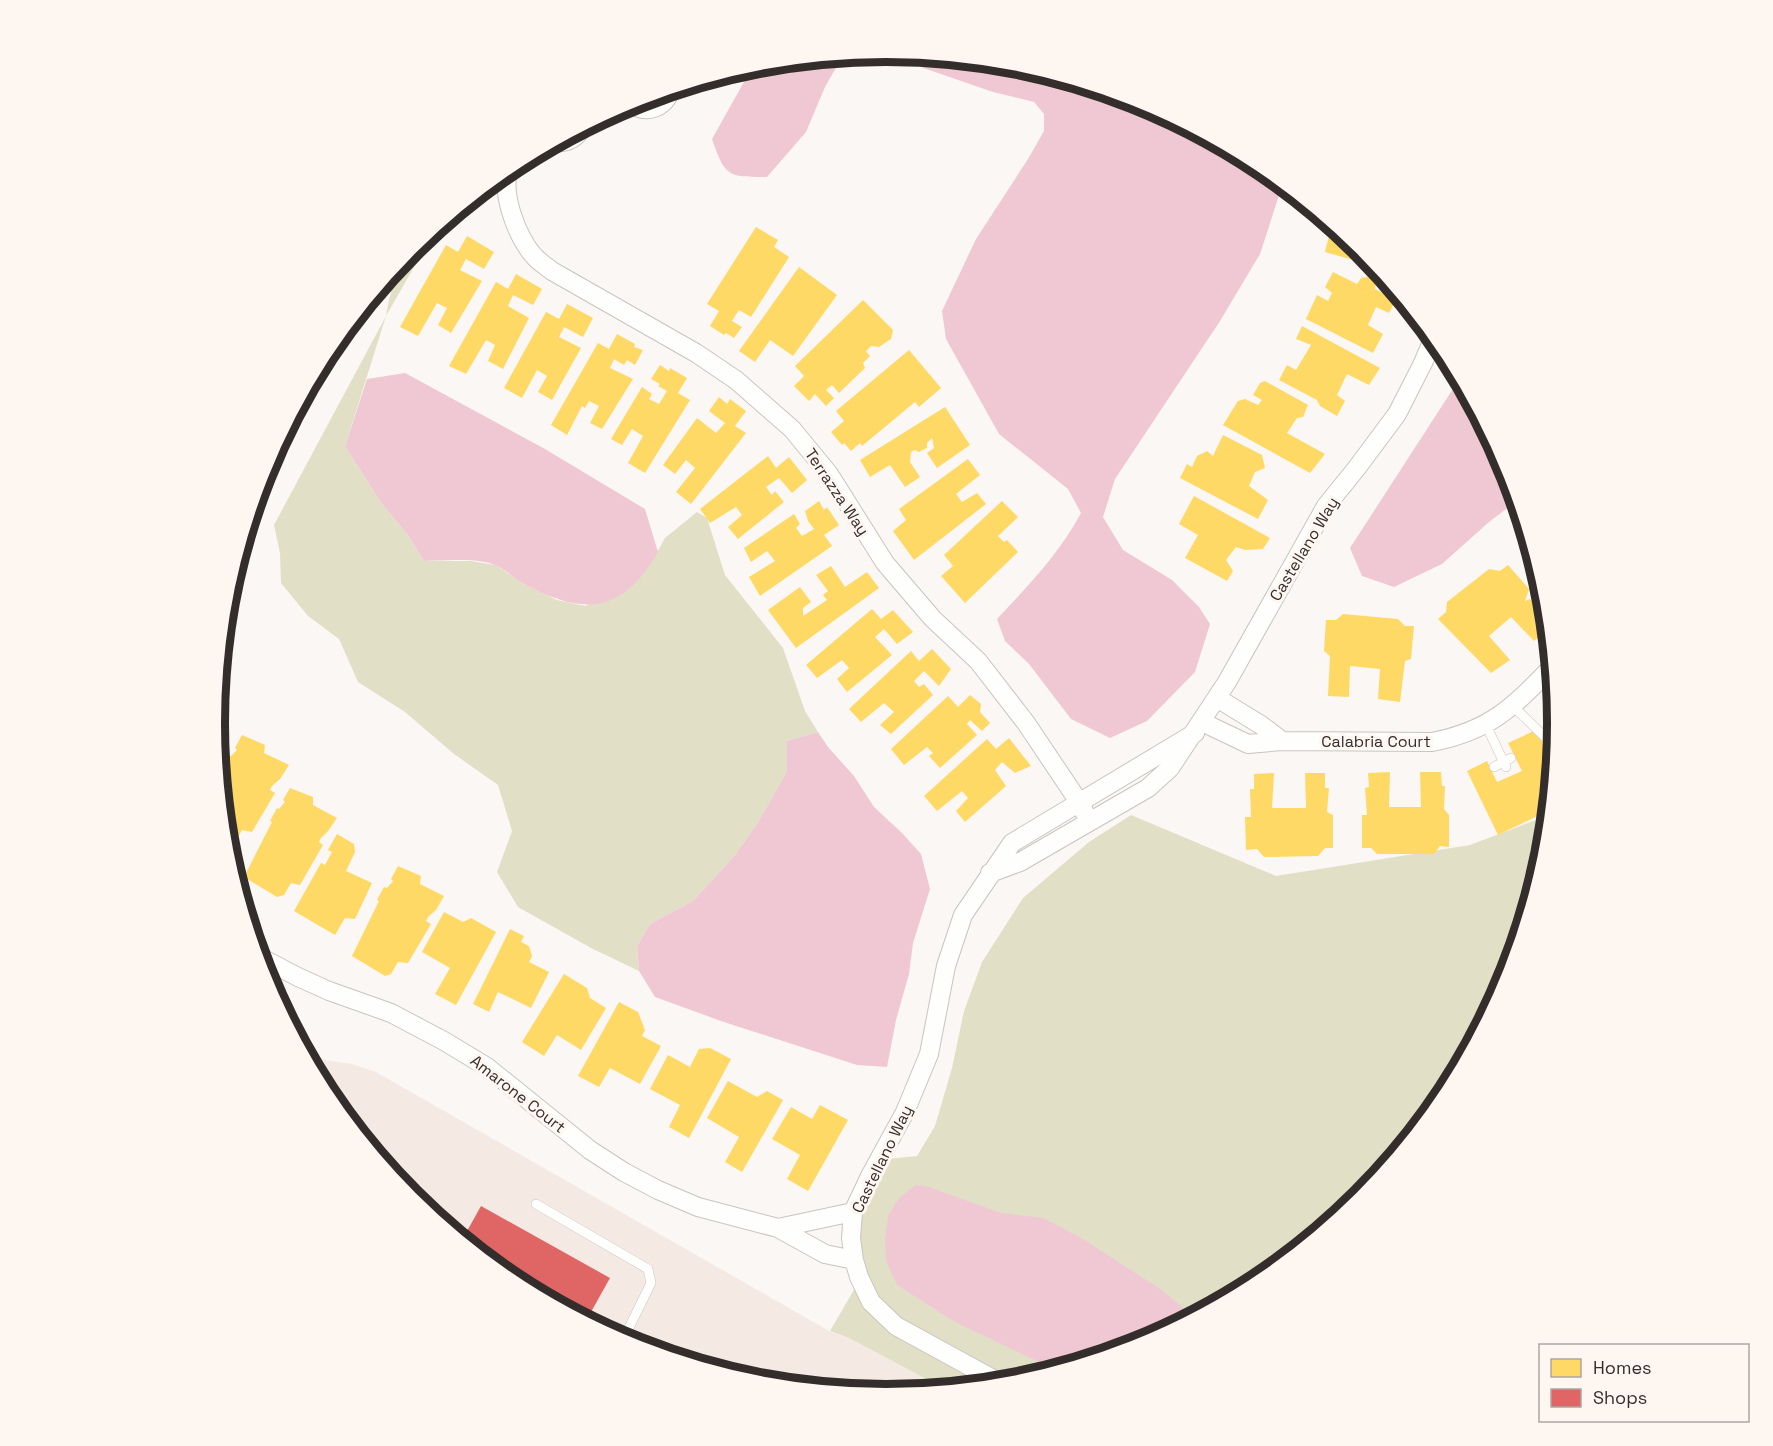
<svg xmlns="http://www.w3.org/2000/svg" width="1773" height="1446" font-family="'Space Grotesk',sans-serif">
  <style>
    .built { fill: #f4eae3 }
    .green { fill: #e1e0c7 }
    .water { fill: #efc8d4 }
    .homes { fill: #ffd966 }
    .shops { fill: #e06666 }
    .lines { fill: none; stroke-linecap: round; stroke-linejoin: round }
    .lane-casing { stroke: #c8c4c1; stroke-width: 10 }
    .street-casing { stroke: #c8c4c1; stroke-width: 20 }
    .lane { stroke: #fefefd; stroke-width: 9 }
    .street { stroke: #fefefd; stroke-width: 18 }
    .labels { text-anchor: middle; dominant-baseline: central; stroke-width: 6; stroke-linejoin: round; paint-order: stroke }
    .street-label { font-size: 16px; fill: #332e2b; stroke: #fef6f1 }
    .rim { fill: none; stroke: #332e2b; stroke-width: 8 }
  </style>
  <rect width="100%" height="100%" fill="#fbf7f4"/>
  <path class="built" d="M302 1047 325 1060 352 1064 376 1072 831 1332 849 1338 945 1389 886 1395 755 1382 629 1344 513 1282 411 1198 328 1096Z"/>
  <path class="green" d="M437 227 386 316 345 446 381 503 407 534 424 561H471L496 565 522 583 557 600 586 606 651 563 665 538 697 512 707 518 725 575 783 648 805 711 818 732 787 741V771L757 824 735 855 693 901 650 924 637 946 639 971 591 948 518 907 497 872 512 831 498 785 454 754 405 712 358 682 339 639 308 616 281 583 280 553 274 525 386 316C389 300 395 270 405 256 413 244 426 236 437 227Z
    M1131 815 1276 876 1470 845 1549 815 1546 854 1507 980 1445 1097 1361 1198 1260 1282 1143 1344 1017 1382 945 1389 849 1338 830 1331 862 1276 857 1215 877 1160 917 1156 935 1126 952 1068 964 1011 982 962 1023 898 1089 842Z"/>
  <path class="water" d="M887 51 1018 64 1144 102 1260 164 1283 183 1260 254 1220 321 1115 479 1103 517 1123 550 1172 580 1199 607 1210 624 1195 672 1147 721 1110 738 1071 719 1029 664 1005 641 997 619C1028 586 1059 554 1081 513L1068 489 999 434 946 339 942 311 976 239 1028 159 1044 131V114L1034 102 993 92 877 52Z
    M871 53 841 59 825 87 806 132 767 177C728 177 725 177 712 139L754 64Z
    M405 373 545 449 645 509 658 552C622 614 584 616 524 584 515 579 507 571 497 566 480 557 444 561 424 561L407 534 381 503 345 446 367 379Z
    M1460 378 1507 466 1518 500 1489 522 1442 564 1394 587 1362 576 1350 548Z
    M818 732 828 747 854 776 874 807 902 833 921 854 930 889 913 943 909 974 896 1020 887 1067 857 1065 721 1021 655 997 639 971 637 946 650 924 693 901 735 855 757 824 787 771V741Z
    M916 1185 929 1187 1001 1213 1043 1218 1083 1239 1163 1291 1194 1317 1143 1344 1056 1370 955 1322 897 1285 886 1261 885 1239 888 1216 899 1198Z"/>
  <path class="homes" d="M1332 223 1362 248 1369 257 1367 264 1325 252Z
    M756 227 778 240 774 247 789 257 751 317 739 310 732 321 742 327 734 338 726 333 724 335 710 326 719 311 707 304Z
    M467 236 494 252 484 269 466 259 460 270 482 281 451 333 438 325 447 308 437 303 418 336 400 327 446 245 458 252Z
    M799 267 837 295 793 356 770 340 755 362 739 351Z
    M1333 272 1357 284 1361 278 1371 276 1376 282 1375 289 1381 292 1384 287 1398 296 1389 313 1376 307 1368 325 1383 334 1373 353 1306 319 1317 295 1328 301 1332 293 1325 287Z
    M516 274 542 289 533 305 513 295 508 306 529 318 503 369 488 361 495 345 486 340 466 374 449 366 496 282 508 289Z
    M863 300 893 330 891 339 879 347 871 346 866 351 870 356 863 363 865 368 839 393 832 385 826 390 834 398 826 406 815 394 809 401 794 386 804 376 795 366Z
    M567 304 593 318 583 337 564 327 559 337 581 348 552 400 538 392 547 376 537 370 522 398 504 388 546 312 559 319Z
    M1302 326 1380 368 1369 385 1347 374 1337 395 1345 401 1337 416 1320 406 1317 400 1279 380 1287 365 1296 370 1311 345 1296 339Z
    M617 334 635 344 634 347 643 350 635 365 627 360 624 365 614 359 610 368 633 379 602 429 590 423 599 406 589 401 585 408 582 406 567 435 551 425 598 343 609 349Z
    M909 350 941 388 919 407 915 402 862 446 860 443 851 451 844 443 842 445 831 432 844 421 836 411Z
    M660 365 669 371 670 368 687 378 678 393 690 400 645 473 628 463 643 436 632 429 622 445 611 439 642 387 652 394 649 399 659 404 667 391 658 386 660 384 651 379Z
    M1265 381 1308 405 1303 417 1297 418 1287 433 1325 454 1310 473 1223 425 1238 401 1245 399 1258 405 1262 400 1253 395 1260 383Z
    M719 397 727 404 730 399 746 411 735 426 746 433 691 504 676 492 695 468 686 460 675 474 663 465 697 418 716 433 725 423 709 411Z
    M945 407 970 445 937 468 927 453 934 448 932 438 927 443V448L919 452 915 450 911 452 910 462 920 477 905 487 890 465 870 477 860 460Z
    M1223 435 1262 455 1265 468 1255 472 1249 486 1268 500 1258 519 1180 478 1187 464 1192 467 1197 456 1207 451 1213 456Z
    M768 456 776 468 789 457 807 480 792 493 779 478 766 487 772 495 775 491 784 502 738 539 728 527 742 515 736 507 710 523 700 509Z
    M968 459 980 475 956 494 962 502 977 493 986 504 914 560 893 531 906 520 899 509Z
    M1194 496 1270 538 1263 549 1245 550 1236 547 1226 560 1233 571 1227 581 1185 558 1198 535 1179 524Z
    M819 501 824 510 827 507 839 525 824 535 832 546 760 596 749 577 775 561 767 551 751 562 744 548 794 514 800 524 796 528 802 536 814 529 808 521 805 511Z
    M1002 501 1018 517 998 536 1004 542 1007 540 1018 552 965 603 941 576 953 566 944 555Z
    M1508 565 1529 589 1525 601 1530 599 1543 615 1541 618 1549 629 1534 641 1511 617 1489 636 1510 660 1491 673 1438 619 1446 612 1447 602 1489 569 1500 571Z
    M831 566 845 587 867 572 879 588 796 648 768 610 800 587 811 602 803 608V616L827 600 823 595 828 591 816 575Z
    M872 609 881 619 893 610 913 632 897 644 884 629 875 637 892 655 847 692 837 679 849 668 842 660 817 678 806 665Z
    M1343 614 1398 619 1405 626H1414L1411 659 1405 661 1400 702 1378 699 1380 669 1350 666 1349 697 1328 696 1330 656 1324 651 1326 620H1336Z
    M932 649 951 669 939 686 924 671 914 681 919 687 924 684 933 695 891 734 880 725 894 712 884 703 861 722 849 709 911 651 919 661Z
    M970 695 981 704 980 712 990 723 982 731 970 720 967 724 977 735 940 768 929 756 933 753 927 747 904 765 891 749 948 696 958 707Z
    M1557 707 1558 723V726L1548 716Z
    M1536 730 1554 767 1550 810 1498 835 1467 771 1487 761 1497 782 1522 771 1508 743Z
    M215 733 226 738 218 754Z
    M242 735 265 745 264 753 289 765 280 779 272 786 270 790 275 793 252 832 242 830 235 842 229 845 226 843 220 777 224 770 222 769 229 756H231L237 750 235 748Z
    M1009 738 1031 766 1015 773 1002 762 995 770 1006 786 965 822 956 811 968 798 962 791 937 811 924 796 987 739 996 749Z
    M1390 772 1389 807H1421L1420 772H1441L1442 786H1445L1444 809 1449 815V847L1440 846 1434 854H1377L1371 848H1362V815H1367L1365 788 1369 787 1368 773Z
    M1274 773 1272 808H1306L1305 773H1325V788H1329L1327 812 1333 815V848H1325L1318 856 1264 857 1257 849 1246 850 1245 817H1251L1250 789H1254V774Z
    M290 788 313 797V805L337 818 328 831 321 838 319 842 323 845 300 885 291 883 284 895 277 897 244 877 272 822 270 821 277 808 279 809 285 802 283 800Z
    M337 834 354 844 355 852 346 871 372 883 355 919 345 918 335 935 294 911 321 863 325 865 332 852 328 850Z
    M398 866 421 876 420 884 444 896 436 910 428 917 426 921 431 924 408 963 398 962 391 974 385 976 352 956 379 901 377 900 384 887 387 888 393 881 391 879Z
    M444 912 463 922 471 918 496 932 456 1005 435 994 450 968 422 952Z
    M510 929 524 936 521 942 529 946 532 956 529 962 549 972 531 1008 498 992 489 1012 473 1004Z
    M564 974 587 988 590 998 606 1008 581 1050 557 1035 544 1056 522 1042Z
    M619 1002 638 1012 645 1030 642 1036 661 1046 640 1084 610 1068 599 1087 578 1076Z
    M710 1048 731 1059 689 1138 669 1127 680 1105 650 1089 668 1055 690 1067 699 1049Z
    M728 1081 757 1097 767 1091 783 1100 742 1172 725 1162 739 1137 707 1118Z
    M820 1105 848 1120 808 1191 787 1179 800 1155 772 1139 791 1107 812 1119Z"/>
  <path class="shops" d="M481 1206 610 1278 586 1321 513 1282 462 1240Z"/>
  <g class="lines">
    <g class="lane-casing">
      <path id="lane" d="M1513 706 1556 748
        M1486 725 1506 767
        M1494 767 1511 758
        M536 1204 648 1269 651 1283 623 1340"/>
    </g>
    <g class="street-casing">
      <path id="street" d="M629 102C646 116 665 108 671 89
        M555 142C567 143 576 138 582 128
        M511 166C498 188 517 238 534 256 539 262 546 266 552 271L696 353 736 380 792 429 829 474 885 563 933 619 978 661 1026 723 1079 802 1089 821
        M1217 698 1261 725 1282 741
        M1202 722 1248 744 1282 741 1432 742C1490 731 1513 707 1553 666
        M990 873 1020 862 1148 788 1170 768 1227 682 1326 506 1356 469 1397 414 1423 363 1434 337
        M258 956 298 977 329 991 391 1013 444 1041 487 1067 590 1150 624 1172 658 1190 698 1207 778 1228 825 1254 854 1260
        M778 1228 853 1212
        M1002 1384 896 1326 871 1302 859 1277 854 1260 851 1238 853 1212 870 1176 905 1112 929 1054 946 966 963 915 1012 843 1195 733"/>
    </g>
    <use href="#lane" class="lane"/>
    <use href="#street" class="street"/>
  </g>
  <g class="labels">
    <g class="street-label">
      <text transform="translate(837 492) rotate(56)">Terrazza Way</text>
      <text transform="translate(1304 549) rotate(-59)">Castellano Way</text>
      <text x="1376" y="741">Calabria Court</text>
      <text transform="translate(518 1094) rotate(38)">Amarone Court</text>
      <text transform="translate(882 1159) rotate(-64)">Castellano Way</text>
    </g>
  </g>
  <path d="M0 0H1773V1446H0ZM225 723a661 661 0 1 1 1322 0a661 661 0 1 1-1322 0Z" fill="#fef6f1" fill-rule="evenodd"/>
  <path class="rim" d="M225 723a661 661 0 1 1 1322 0a661 661 0 1 1-1322 0Z"/>
  <rect x="1539" y="1344" width="210" height="78" fill="#fef6f1" stroke="#ada6a2" stroke-width="1.5"/>
  <rect x="1551" y="1359" width="30" height="18" fill="#ffd966" stroke="#ada6a2" stroke-width="1.5"/>
  <text x="1593" y="1374" font-size="18" fill="#332e2b">Homes</text>
  <rect x="1551" y="1389" width="30" height="18" fill="#e06666" stroke="#ada6a2" stroke-width="1.5"/>
  <text x="1593" y="1404" font-size="18" fill="#332e2b">Shops</text>
</svg>
